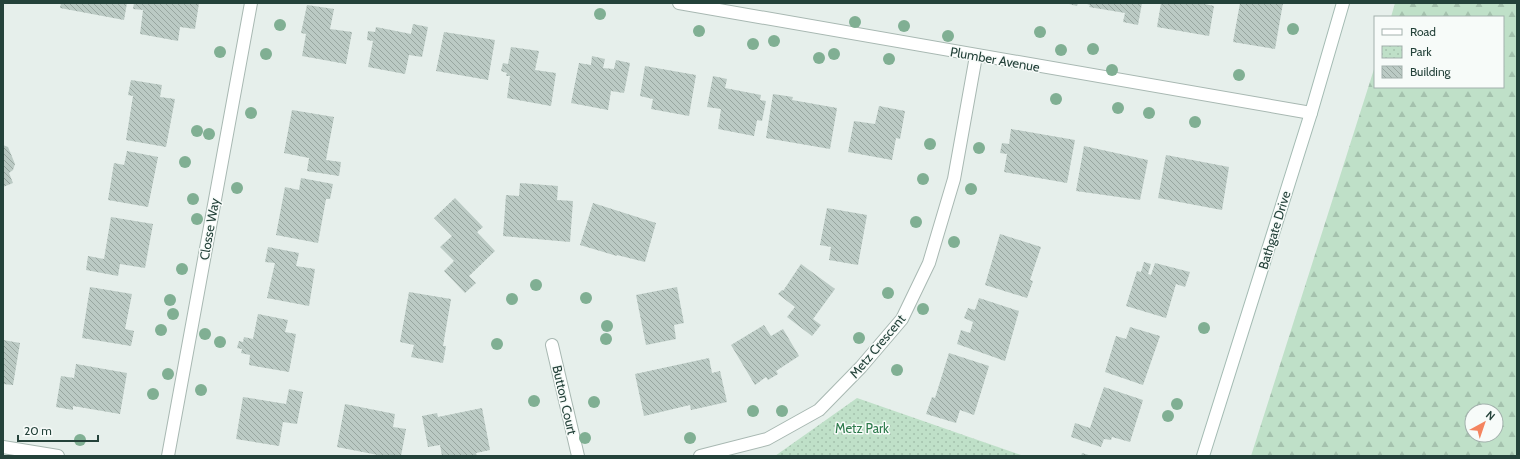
<svg xmlns="http://www.w3.org/2000/svg" width="1520" height="459" font-family="Cabin,sans-serif">
  <style>
    .forest { fill: url(#forest-firs); fill-rule: evenodd }
    .park { fill: url(#park-dots) }
    .building { fill: url(#building-back-hatch) }
    .lines { fill: none; stroke-linecap: round; stroke-linejoin: round }
    .street-casing { stroke: #a8b8b2; stroke-width: 14 }
    .secondary-casing { stroke: #a4bbb3; stroke-width: 14 }
    .street { stroke: #fff; stroke-width: 12 }
    .secondary { stroke: #fff; stroke-width: 12 }
    .tree { fill: #80af93 }
    .labels { text-anchor: middle; dominant-baseline: central; stroke-width: 3; stroke-linejoin: round; paint-order: stroke }
    .street-label { font-size: 13px; fill: #24423a; stroke: #f7fbf9 }
    .park-label { font-size: 13px; fill: #2d7a4b; stroke: #f7fbf9 }
  </style>
  <defs>
    <pattern id="forest-firs" width="22" height="20" patternUnits="userSpaceOnUse"><rect width="22" height="20" fill="#bfe0c8"/><path d="M5 1l3.5 6h-7zM16 11l3.5 6h-7z" fill="#a4c1ad"/></pattern>
    <pattern id="park-dots" width="8" height="8" patternUnits="userSpaceOnUse"><rect width="8" height="8" fill="#bfe0c8"/><path d="M2 2h.1M6 6h.1" fill="none" stroke="#a4c1ad" stroke-width="1.8" stroke-linecap="round"/></pattern>
    <pattern id="building-back-hatch" width="6" height="6" patternUnits="userSpaceOnUse"><rect width="6" height="6" fill="#bbcac4"/><path d="M-1 5l2 2M0 0l6 6M5-1l2 2" fill="none" stroke="#98a6a0"/></pattern>
  </defs>
  <rect width="100%" height="100%" fill="#e6efeb"/>
  <path class="forest" d="M1395 3H1517V456H1251L1375 66V87H1503V17H1391ZM1472 411H1496V435H1472Z"/>
  <path class="park" d="M857 398 1024 456H775Z"/>
  <path class="building" d="M61 3H127L124 20 60 8Z
    M134 3H199L195 29 180 27 178 41 140 34 143 10 133 9Z
    M1065 3H1078L1077 6Z
    M1084 3H1142L1138 25 1123 22 1125 13 1089 7 1090 5Z
    M1161 3H1200L1214 6 1209 36 1157 27Z
    M1240 3H1283L1275 49 1233 42Z
    M307 5 334 9 330 29 352 32 346 64 302 56 306 34 301 33Z
    M413 24 428 27 422 57 409 55 405 74 368 67 373 41 367 40 368 31 375 32 376 27 411 34Z
    M444 32 495 40 488 80 436 71Z
    M511 47 539 51 535 70 556 73 551 106 507 98 510 76H506L507 73 501 71 503 63 508 64Z
    M592 56 605 59 603 68 614 69 616 60 630 63 624 93 611 91 608 110 571 103 579 63 591 65Z
    M645 66 696 75 689 116 651 109 653 99 640 96Z
    M713 76 727 79 725 88 761 95 760 100 766 101 762 121 757 120 754 136 718 129 721 109 707 107Z
    M131 80 162 85 160 97 175 99 166 147 126 140 133 96 128 95Z
    M773 94 793 97 792 100 837 108 830 149 766 138Z
    M879 106 905 111 900 139 896 138 892 160 848 152 854 121 875 124Z
    M292 110 334 117 326 160 341 162 339 176 307 171 309 158 284 153Z
    M1011 129 1075 140 1067 183 1004 172 1007 154 1000 153 1002 143 1009 144Z
    M3 145 8 147 15 164 13 170 9 173 13 183 3 187Z
    M1084 146 1148 160 1140 200 1076 191Z
    M127 151 158 157 148 207 108 200 114 163 124 165Z
    M1166 155 1229 167 1222 210 1158 198Z
    M301 178 333 184 330 199H326L318 243 276 235 285 187 299 190Z
    M520 183 558 186 557 200 573 201 570 242 503 236 506 195 519 196Z
    M455 198 483 227 477 232 495 251 469 276 476 283 465 293 444 271 454 261 440 247 452 236 434 218Z
    M593 203 656 223 645 262 617 255V256L580 245Z
    M827 208 867 215 858 265 829 260 831 247 820 245Z
    M111 217 153 224 145 268 120 264 118 276 86 270 88 256 104 259Z
    M1000 234 1041 247 1030 280 1033 281 1027 298 985 285Z
    M268 247 299 253 296 266 315 269 309 306 267 298 275 263 265 262Z
    M1144 262 1151 264 1148 274 1151 275 1155 263 1190 272 1185 287 1176 284 1166 318 1126 306 1137 271 1141 272Z
    M801 264 835 289 813 319 821 325 812 336 787 317 795 307 778 294 782 290 783 291Z
    M90 287 132 294 125 329 134 331 131 346 82 338Z
    M677 287 684 323 674 325 676 339 646 345 636 295Z
    M409 292 451 299 443 346H446L443 363 411 357 414 345 400 342Z
    M979 298 1019 311 1005 361 957 344 961 330 970 333 973 322 964 318 968 308 975 310Z
    M258 314 288 320 285 332 296 334 289 372 249 365 250 355 241 353 242 349 237 348 239 341 243 342 244 337 253 339Z
    M764 325 771 336 783 329 799 356 776 371 778 374 768 380 766 377 755 385 731 345Z
    M1130 327 1160 336 1143 385 1105 372 1116 336 1126 339Z
    M3 340 20 343 13 385 3 384Z
    M949 353 989 366 974 415 960 410 956 423 926 414 932 397 935 398Z
    M709 358 712 373 720 371 727 402 691 410 690 405 644 416 635 374Z
    M76 364 127 373 120 414 73 406V410L56 407 61 376 74 378Z
    M1104 387 1143 400 1130 442 1112 437 1111 440 1104 439 1101 447 1071 437 1075 423 1090 428Z
    M289 389 303 392 297 424 283 422 279 446 236 439 243 397 286 404Z
    M345 404 395 414 393 427 406 429 401 456H383L337 447Z
    M482 408 490 450 476 453 477 456H442L440 445 428 447 422 416 437 413 438 417Z
    M1082 453 1092 456H1081Z"/>
  <g class="lines">
    <g class="street-casing">
      <path id="street" d="M679 3 1311 113
        M552 345 578 456
        M3 447 58 456
        M168 456 251 3
        M700 456 767 439 819 410 861 367 902 319 929 263 954 179 976 56"/>
    </g>
    <g class="secondary-casing">
      <path id="secondary" d="M1203 456 1311 113 1343 3"/>
    </g>
    <use href="#street" class="street"/>
    <use href="#secondary" class="secondary"/>
  </g>
  <g class="tree">
    <circle cx="600" cy="14" r="6"/>
    <circle cx="855" cy="22" r="6"/>
    <circle cx="280" cy="25" r="6"/>
    <circle cx="904" cy="26" r="6"/>
    <circle cx="1293" cy="29" r="6"/>
    <circle cx="699" cy="31" r="6"/>
    <circle cx="1040" cy="32" r="6"/>
    <circle cx="948" cy="36" r="6"/>
    <circle cx="774" cy="41" r="6"/>
    <circle cx="753" cy="44" r="6"/>
    <circle cx="1093" cy="49" r="6"/>
    <circle cx="1061" cy="50" r="6"/>
    <circle cx="220" cy="52" r="6"/>
    <circle cx="266" cy="54" r="6"/>
    <circle cx="834" cy="54" r="6"/>
    <circle cx="819" cy="58" r="6"/>
    <circle cx="889" cy="59" r="6"/>
    <circle cx="1112" cy="70" r="6"/>
    <circle cx="1239" cy="75" r="6"/>
    <circle cx="1056" cy="99" r="6"/>
    <circle cx="1118" cy="108" r="6"/>
    <circle cx="251" cy="113" r="6"/>
    <circle cx="1149" cy="113" r="6"/>
    <circle cx="1195" cy="122" r="6"/>
    <circle cx="197" cy="131" r="6"/>
    <circle cx="209" cy="134" r="6"/>
    <circle cx="930" cy="144" r="6"/>
    <circle cx="979" cy="148" r="6"/>
    <circle cx="185" cy="162" r="6"/>
    <circle cx="923" cy="179" r="6"/>
    <circle cx="237" cy="188" r="6"/>
    <circle cx="971" cy="189" r="6"/>
    <circle cx="193" cy="199" r="6"/>
    <circle cx="197" cy="219" r="6"/>
    <circle cx="916" cy="222" r="6"/>
    <circle cx="954" cy="242" r="6"/>
    <circle cx="182" cy="269" r="6"/>
    <circle cx="536" cy="285" r="6"/>
    <circle cx="888" cy="293" r="6"/>
    <circle cx="586" cy="298" r="6"/>
    <circle cx="512" cy="299" r="6"/>
    <circle cx="170" cy="300" r="6"/>
    <circle cx="923" cy="309" r="6"/>
    <circle cx="173" cy="314" r="6"/>
    <circle cx="607" cy="326" r="6"/>
    <circle cx="1204" cy="328" r="6"/>
    <circle cx="161" cy="330" r="6"/>
    <circle cx="205" cy="334" r="6"/>
    <circle cx="859" cy="338" r="6"/>
    <circle cx="606" cy="339" r="6"/>
    <circle cx="220" cy="342" r="6"/>
    <circle cx="497" cy="344" r="6"/>
    <circle cx="897" cy="370" r="6"/>
    <circle cx="168" cy="374" r="6"/>
    <circle cx="201" cy="390" r="6"/>
    <circle cx="153" cy="394" r="6"/>
    <circle cx="534" cy="401" r="6"/>
    <circle cx="594" cy="402" r="6"/>
    <circle cx="1177" cy="404" r="6"/>
    <circle cx="753" cy="411" r="6"/>
    <circle cx="782" cy="411" r="6"/>
    <circle cx="1168" cy="416" r="6"/>
    <circle cx="585" cy="438" r="6"/>
    <circle cx="690" cy="438" r="6"/>
    <circle cx="80" cy="440" r="6"/>
  </g>
  <g class="labels">
    <g class="street-label">
      <text transform="translate(995 59) rotate(10)">Plumber Avenue</text>
      <text transform="translate(209 229) rotate(-80)">Closse Way</text>
      <text transform="translate(1274 230) rotate(-73)">Bathgate Drive</text>
      <text transform="translate(877 346) rotate(-50)">Metz Crescent</text>
      <text transform="translate(565 400) rotate(77)">Button Court</text>
    </g>
    <g class="park-label">
      <text x="862" y="428">Metz Park</text>
    </g>
  </g>
  <rect width="1520" height="459" fill="none" stroke="#24423a" stroke-width="8"/>
  <rect x="1374" y="16" width="130" height="72" fill="#f7fbf9" stroke="#a3b1ad"/>
  <rect x="1382" y="29" width="20" height="6" fill="#ffffff" stroke="#a3b1ad"/>
  <text x="1410" y="36" font-size="12" fill="#24423a">Road</text>
  <rect x="1382" y="46" width="20" height="12" fill="url(#park-dots)" stroke="#a3b1ad"/>
  <text x="1410" y="56" font-size="12" fill="#24423a">Park</text>
  <rect x="1382" y="66" width="20" height="12" fill="url(#building-back-hatch)" stroke="#a3b1ad"/>
  <text x="1410" y="76" font-size="12" fill="#24423a">Building</text>
  <g transform="translate(1484 423) rotate(40)"><circle r="19" fill="#f7fbf9" stroke="#a3b1ad"/>
  <path d="M0-3L7 15L0 10L-7 15Z" fill="#f4845f"/>
  <text y="-6" font-size="11" font-weight="bold" text-anchor="middle" fill="#24423a">N</text>
  </g>
  <path d="M18 435v6h80v-6" fill="none" stroke="#24423a" stroke-width="2"/>
  <text x="24" y="435" font-size="12" fill="#24423a" stroke="#f7fbf9" stroke-width="3" paint-order="stroke">20 m</text>
</svg>
